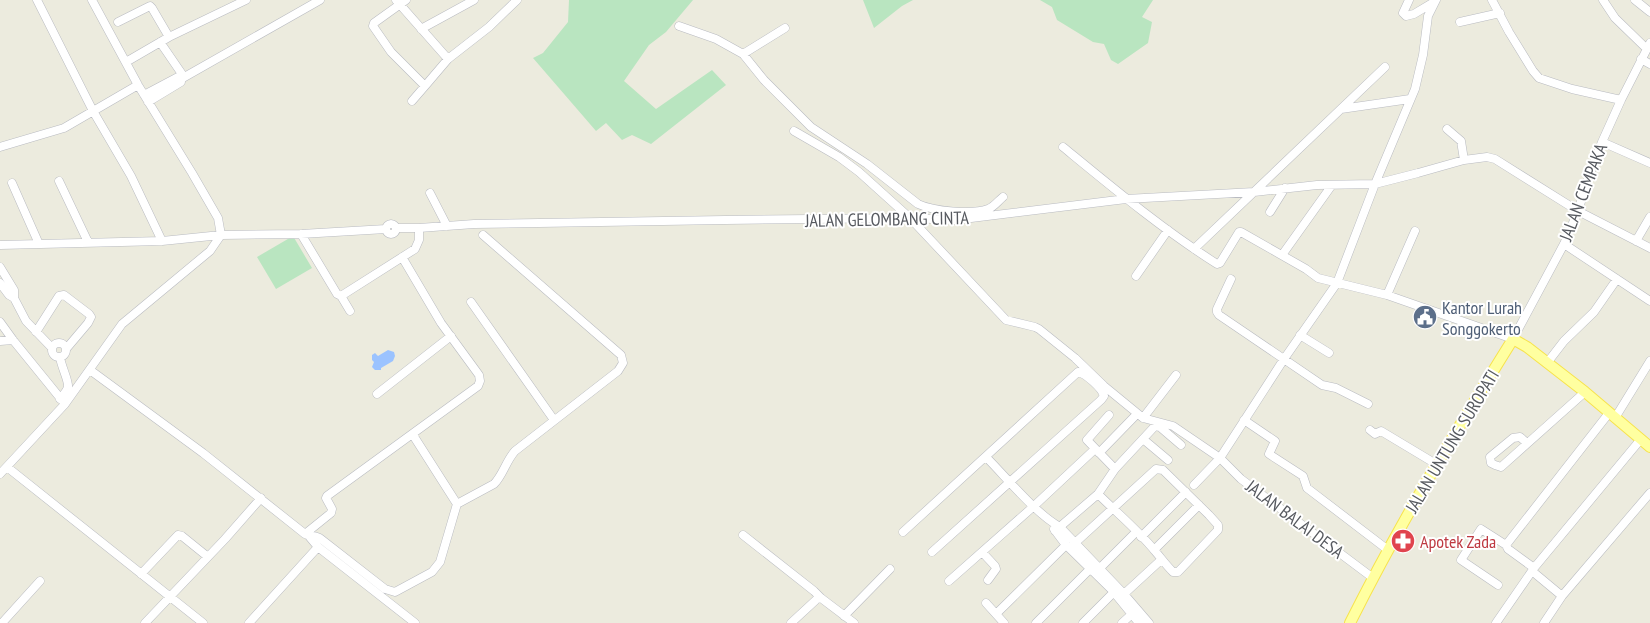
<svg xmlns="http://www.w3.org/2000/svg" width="1650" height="623" font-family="'PT Sans Narrow',sans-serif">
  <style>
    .green { fill: #b9e5c0 }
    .water { fill: #9bc3ff }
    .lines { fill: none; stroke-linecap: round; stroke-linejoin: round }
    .minor-casing { stroke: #b9bbc1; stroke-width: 9 }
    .major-casing { stroke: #f7e34c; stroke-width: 12 }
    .minor { stroke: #fff; stroke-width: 8 }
    .major { stroke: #ffffa0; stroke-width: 10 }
    .labels { text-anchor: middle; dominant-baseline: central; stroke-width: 4; stroke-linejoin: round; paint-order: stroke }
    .street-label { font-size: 18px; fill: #575a60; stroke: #fff }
    .service-label { font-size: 18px; fill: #4e5e75; stroke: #fff; text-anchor: start }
    .health-label { font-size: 18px; fill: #be3a42; stroke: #fff; text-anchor: start }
  </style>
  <rect width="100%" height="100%" fill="#ecebde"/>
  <path class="green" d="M569 0H693L666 32 649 45 624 81 656 109 712 70 726 85 651 144 632 135 622 140 606 123 596 131 533 58 543 53 568 22Z
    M863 0H913L902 6 874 28Z
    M1040 0H1153L1142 17 1152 22 1148 43 1118 64 1111 60 1104 44 1093 42 1057 20 1052 7Z
    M293 236 312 268 276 289 257 257Z"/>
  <path class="water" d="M388 350 394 352 395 356 393 361 381 368V370H375L372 367 374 362 372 360V355L375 353 378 356Z"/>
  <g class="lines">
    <g class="minor-casing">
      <path id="minor" d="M37 0 93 111 131 176 162 241
        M92 0 138 85 192 173 218 218 221 235
        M396 0 448 59
        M406 0 374 23 373 26 391 52 425 86 448 59 489 27 517 0
        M1409 0 1403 13 1406 16 1414 14 1434 2
        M1492 0 1509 32 1533 71 1539 78 1572 89 1621 100
        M1603 0 1615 18 1647 49
        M1635 0 1650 12
        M118 22 150 6 152 8 169 37
        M1460 22 1500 13
        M679 26 716 39 743 54 764 80 811 127 867 164 918 204C933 211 972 215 988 209 994 207 998 201 1003 197
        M421 29 474 0
        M160 42 184 77
        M743 54 785 28
        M1641 59 1650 64
        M126 62 169 37 246 0
        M144 95 178 77 181 79
        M412 101 425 86
        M148 102 181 82V79L320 0
        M1341 109 1410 99
        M1447 129 1461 141 1464 160
        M794 131 839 157 859 172 910 218 1006 320 1035 327 1039 329 1075 358 1104 386 1143 418 1173 426 1220 458 1194 485
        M1602 142 1650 163
        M0 147 64 128 138 85
        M1063 147C1113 188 1162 229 1217 264L1220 263 1239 232H1241L1306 269 1318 278 1387 295 1513 339 1564 244 1578 211 1589 176 1602 142 1621 100 1650 43
        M59 181 88 242
        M12 183 39 244
        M430 193 447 226
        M1270 212 1285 188
        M386 229a5 5 0 1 1 10 0a5 5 0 1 1-10 0Z
        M397 228H419L474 224 725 220 910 218 955 220 1126 199 1254 192 1317 185 1375 184 1418 173 1464 160 1487 157 1495 159 1578 211 1650 248
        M301 234 337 294 341 296 415 249 419 240V228
        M1636 241 1650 217
        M1564 244 1650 301
        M0 245 162 241 221 235 301 234 386 229
        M1194 249 1385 67
        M1282 255 1332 185
        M0 267 14 290V298L26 321 52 348
        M1136 276 1168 230
        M1231 279 1217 309V312L1219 315 1322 385 1336 388 1368 404
        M0 283 9 295 14 298
        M1387 295 1415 231
        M341 296 350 311
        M471 302 554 420
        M0 322 13 340 65 404
        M36 332 59 296 64 295 89 314 91 317 88 323 66 349
        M1300 335 1329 353
        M0 341 13 340
        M52 350a7 7 0 1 1 14 0a7 7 0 1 1-14 0Z
        M60 357C61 366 69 381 68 387 67 391 63 395 60 399
        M1547 363 1564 341 1594 312 1617 279
        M90 370 203 453 305 534C310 537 316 535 321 539L385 589 395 592 432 572 440 562 457 504 494 484C503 475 506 461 515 451L618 371 623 363 621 355 483 235
        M377 394 451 336
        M1109 415 1087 440 1115 469
        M1143 418 1176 375
        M1615 418 1650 361
        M1244 420 1275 441 1269 454 1303 476 1307 488 1388 550
        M1370 430 1375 434 1381 431 1436 464
        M413 435 457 504
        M1143 439 1168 460
        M1527 443 1520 437 1513 438 1490 457 1491 463 1495 465 1501 467 1585 392
        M1099 453 1134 417
        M986 457C1006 477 1036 514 1060 527L1124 594 1149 623
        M7 467 203 623
        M0 474 65 404 122 324 210 251 221 235
        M1054 529 1066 545 1112 590 1139 623
        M1055 531 1098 494 1115 469 1155 426 1160 427 1181 445
        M903 532 1078 372C1086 374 1102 388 1104 396L1101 400 932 552
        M305 534 331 513 332 509 326 498 327 496 478 386 480 381 479 375 441 323 402 257
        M308 535 318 547 415 623
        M743 535 814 591 821 598
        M1141 537 1186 492
        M1069 548 1075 543 1156 469 1163 470 1209 515 1218 525V530L1178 572H1173C1166 565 1161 558 1155 551 1139 531 1116 512 1098 494
        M1154 550 1199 505
        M982 552 995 566 996 569 988 580
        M1534 568 1508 549 1506 545 1609 413
        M1097 571 1136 532
        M1532 571 1562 596
        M141 574 178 535 182 536 208 557
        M1373 578 1241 479 1220 458 1284 359 1337 283 1375 184 1415 89 1423 55 1428 16 1436 0
        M949 581 1034 506 1095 449
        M1498 585 1461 560 1481 529 1506 545
        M1124 594 1161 560
        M986 603 1004 623
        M996 614 1066 545
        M844 616 890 569
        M2 623 40 581
        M145 623 225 539 261 498
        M249 623 318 547
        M791 623 817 599 821 598 854 623
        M1036 623 1094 565
        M1083 623 1114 592
        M1122 623 1132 614
        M1496 623 1534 568 1641 439
        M1544 623 1562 596 1650 493"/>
    </g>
    <g class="major-casing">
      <path id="major" d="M1350 623C1399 525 1455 432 1513 339L1527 347 1585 392 1650 447"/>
    </g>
    <use href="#minor" class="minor"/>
    <use href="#major" class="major"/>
  </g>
  <defs>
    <g id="civic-disc" transform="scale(1.25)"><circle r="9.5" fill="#5c6f8a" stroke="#fff"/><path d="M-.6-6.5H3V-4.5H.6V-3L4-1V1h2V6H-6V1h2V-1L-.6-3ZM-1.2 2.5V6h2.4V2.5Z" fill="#fff"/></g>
    <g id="pharmacy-disc" transform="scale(1.25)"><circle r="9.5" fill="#e0444e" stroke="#fff"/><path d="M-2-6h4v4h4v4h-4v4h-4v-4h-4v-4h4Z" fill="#fff"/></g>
  </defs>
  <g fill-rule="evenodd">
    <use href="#civic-disc" x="1425" y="317"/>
    <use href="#pharmacy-disc" x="1403" y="541"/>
  </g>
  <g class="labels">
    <g class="street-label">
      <text transform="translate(1583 192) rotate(-69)">JALAN CEMPAKA</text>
      <text transform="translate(887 219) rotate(-1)">JALAN GELOMBANG CINTA</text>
      <text transform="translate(1452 441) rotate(-59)">JALAN UNTUNG SUROPATI</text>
      <text transform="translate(1295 519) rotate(37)">JALAN BALAI DESA</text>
    </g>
    <g class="service-label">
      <text x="1442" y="307">Kantor Lurah<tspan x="1442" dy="21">Songgokerto</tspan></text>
    </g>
    <g class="health-label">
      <text x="1420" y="541">Apotek Zada</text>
    </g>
  </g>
</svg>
